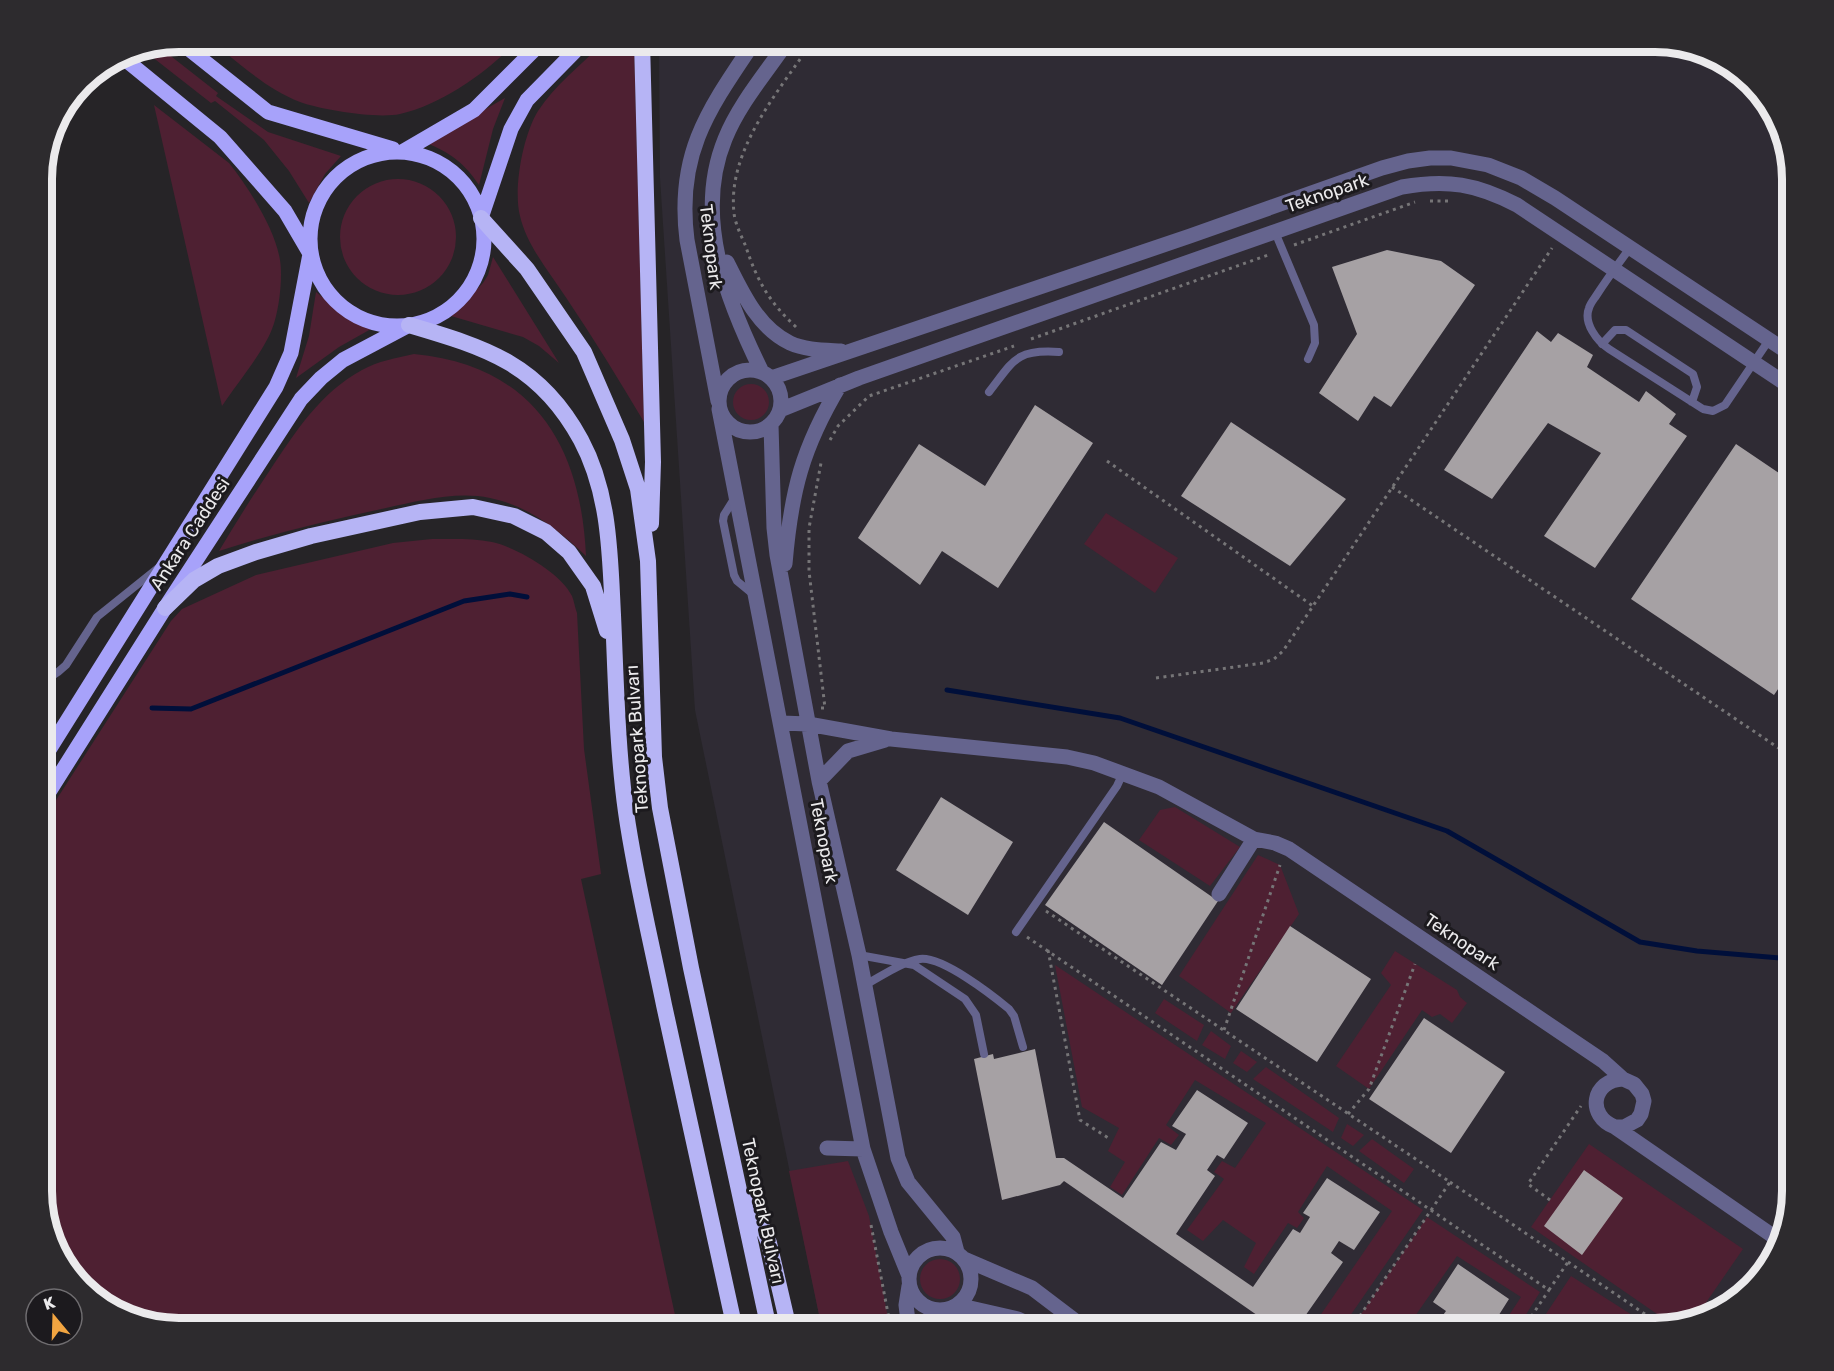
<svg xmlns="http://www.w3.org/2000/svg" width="1834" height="1371" font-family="Rubik,sans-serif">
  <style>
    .built { fill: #2f2b34 }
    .green { fill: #4e2032 }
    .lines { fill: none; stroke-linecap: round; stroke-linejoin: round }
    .stream { stroke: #000f3a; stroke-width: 5 }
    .building { fill: #a6a1a4 }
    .path { stroke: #767577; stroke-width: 3; stroke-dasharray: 3 4.5; stroke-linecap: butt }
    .service { stroke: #65648e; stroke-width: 8 }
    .minor { stroke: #65648e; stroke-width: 15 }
    .primary { stroke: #a7a2fa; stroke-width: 15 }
    .trunk { stroke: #b6b4f5; stroke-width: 16 }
    .labels { text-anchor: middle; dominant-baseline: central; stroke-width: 6; stroke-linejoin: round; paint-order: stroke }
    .street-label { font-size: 18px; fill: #ebeaec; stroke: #1c1a1e }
    .rim { fill: none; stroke: #ebeaec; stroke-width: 8 }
  </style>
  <rect width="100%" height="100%" fill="#262427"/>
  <path class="built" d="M659 42H1655L1739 71 1778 119 1792 179V1192L1763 1276 1715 1315 1655 1329H822L695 710 660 178Z"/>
  <path class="green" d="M323 42H516C486 73 443 104 400 114 377 119 322 110 300 102 272 91 249 72 227 54Z
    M604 42H634L644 422C619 380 594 339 567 299 550 273 527 246 520 216 513 189 523 135 538 111 555 85 582 64 604 42Z
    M158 46 218 93 216 96 268 132 341 156 325 174 309 203 289 171 264 140 215 101 211 103 142 49Z
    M505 98 493 129 479 185C465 164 450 152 426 143Z
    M154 105 229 163C249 188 275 229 280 260 283 278 279 312 272 329 264 351 236 385 222 406Z
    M340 237a58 58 0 1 1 116 0a58 58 0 1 1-116 0Z
    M493 257 559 363 539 346 523 337 451 316 483 283 488 275Z
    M316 292 344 314 371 329 339 347 296 378 309 336Z
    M414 354C532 365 581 444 586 556 557 529 529 506 490 498 455 491 420 501 386 508 330 520 274 533 219 551 235 524 252 497 270 470 296 431 320 393 362 370 378 361 396 358 414 354Z
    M733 402a18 18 0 1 1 36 0a18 18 0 1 1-36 0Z
    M1106 513 1178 558 1155 593 1084 544Z
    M432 539C452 539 473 538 492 542 516 547 561 573 572 596 574 601 575 608 577 613L584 749 601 874 581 879 678 1329H179L95 1300 56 1253 42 1201V822L171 621 182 609 256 575 393 543Z
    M1175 807 1240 847 1210 886 1139 840 1160 810Z
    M1258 855 1280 865 1299 914 1231 1013 1179 976Z
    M1395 951 1457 990 1460 997 1467 1003 1452 1023 1440 1014 1432 1017 1422 1010 1369 1089 1336 1066 1391 985 1381 973Z
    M1055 965 1423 1210 1341 1329H1325L1315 1323 1392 1211 1327 1166 1298 1212 1304 1218 1297 1228 1288 1223 1254 1274 1244 1267 1256 1243 1223 1220 1203 1241 1187 1230 1224 1179 1214 1172 1222 1161 1235 1168 1266 1123 1195 1080 1166 1125 1179 1135 1171 1145 1159 1138 1122 1195 1110 1187 1125 1162 1108 1151 1119 1128 1082 1107Z
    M1164 999 1204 1025 1197 1041 1155 1013Z
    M1211 1031 1231 1046 1225 1059 1202 1045Z
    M1241 1051 1257 1062 1247 1072 1233 1063Z
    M1266 1067 1339 1118 1333 1132 1253 1079Z
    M1347 1124 1364 1135 1353 1146 1341 1138Z
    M1372 1139 1414 1169 1404 1183 1359 1151Z
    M1589 1144 1743 1249 1694 1320 1673 1325 1531 1227Z
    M848 1161 869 1216 890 1329H822L789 1171Z
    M1427 1217 1540 1292 1517 1329H1500L1521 1297 1457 1256 1406 1329H1351Z
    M920 1279a20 20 0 1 1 40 0a20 20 0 1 1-40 0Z
    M1571 1276 1654 1329H1536Z"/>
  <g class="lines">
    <path class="stream" d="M947 690 1120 718 1447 831 1640 942 1697 951 1792 959
      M152 708 191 709 464 601 510 594 527 597"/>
  </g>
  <path class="building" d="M1387 250 1441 261 1475 285 1391 407 1374 396 1358 421 1319 393 1357 334 1332 267Z
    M1537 331 1551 342 1558 333 1593 355 1587 367 1639 402 1646 391 1676 414 1669 424 1687 436 1595 568 1544 536 1601 453 1548 423 1492 499 1444 470Z
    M1035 405 1093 443 998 588 942 551 920 585 858 538 919 444 985 486Z
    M1231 422 1346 499 1290 566 1181 496Z
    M1736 444 1792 482V669L1774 695 1631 599Z
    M941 797 1013 842 968 915 896 870Z
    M1104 822 1218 901 1162 985 1045 905Z
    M1290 926 1371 979 1317 1062 1236 1009Z
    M1424 1018 1505 1072 1451 1153 1369 1099Z
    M1035 1049 1056 1158H1064L1123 1198 1161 1142 1176 1150 1186 1134 1172 1126 1197 1090 1248 1123 1224 1159 1217 1155 1207 1170 1215 1176 1176 1234 1253 1287 1293 1229 1300 1233 1310 1217 1303 1213 1327 1178 1380 1212 1354 1250 1339 1241 1331 1253 1343 1262 1303 1319 1316 1329H1277L1064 1181 1060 1185 1002 1200 974 1059 993 1054 994 1059Z
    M1584 1170 1623 1198 1582 1255 1544 1226Z
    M1458 1264 1509 1299 1490 1329H1414L1424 1316 1436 1325 1446 1311 1433 1302Z"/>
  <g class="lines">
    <path class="path" d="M1430 201H1451
      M1294 245 1415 202
      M796 327C770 303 757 281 746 247 742 237 735 224 734 213 727 150 779 91 812 42
      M1031 339 1271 254
      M830 440 838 426 869 396 1014 346
      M1107 461 1313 606
      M1392 487 1792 757
      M1156 678 1263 663 1274 659 1283 651 1552 248
      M821 708H825L809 571V528L821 463
      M1046 911 1450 1182 1351 1329
      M1027 937 1549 1290 1568 1262
      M1048 950 1080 1120 1110 1139
      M1224 1030 1280 865
      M1348 1114 1369 1089 1415 964
      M1450 1182 1664 1327
      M1550 1200 1528 1184 1581 1106
      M871 1225 891 1329
      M1523 1329 1549 1290"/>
    <path class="service" d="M1275 232 1314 325 1315 343 1308 359
      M1630 248C1618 264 1607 279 1596 296 1594 299 1590 304 1589 308 1583 323 1597 341 1609 349L1703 409 1713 411 1725 405 1769 340
      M1602 344 1615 330H1626L1693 374 1697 387 1692 402
      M989 392C1014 360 1016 349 1059 352
      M736 496 724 515 723 521 734 575 737 581 754 595
      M42 676H52L58 672 66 665 97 617 158 568
      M1016 932 1117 786 1123 773
      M859 955 914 965 965 999 976 1015 984 1054
      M865 985C882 976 901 962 920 959 942 956 992 995 1009 1009L1014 1016 1023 1047"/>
    <path class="minor" d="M727 262C742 292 758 328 790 343 805 350 824 350 841 351
      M719 401a31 31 0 1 1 62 0a31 31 0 1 1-62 0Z
      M762 372C727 301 693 217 725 139 739 104 766 73 787 42
      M771 378 1190 236 1382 168 1408 161 1430 158H1451L1488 165 1521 178 1555 198 1792 355
      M718 401 687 240C676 154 708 110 754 42
      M719 409 863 1149 891 1232 909 1276
      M780 410 859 378 1402 187C1448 179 1476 184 1517 205L1792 388
      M771 425 774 528 777 555 819 781 859 955 898 1158 908 1182 953 1237 957 1252
      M785 564C791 492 802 448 840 385
      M782 723 808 724 891 739 1067 757 1094 763 1159 787 1254 839 1275 843 1289 849 1603 1061 1623 1079 1634 1084 1642 1094 1644 1101 1641 1114 1637 1120 1624 1127H1615C1586 1116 1592 1080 1623 1079
      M819 781 848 751 885 740
      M1219 894 1254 839
      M1615 1127 1776 1238
      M827 1148 863 1149
      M909 1279a31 31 0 1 1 62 0a31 31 0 1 1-62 0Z
      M964 1259 1032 1288 1086 1329
      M957 1305 1018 1319 1040 1329
      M951 1308 953 1329
      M909 1329 906 1305 909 1286"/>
    <path class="primary" d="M180 42 268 112 393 149
      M214 42H229
      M121 56 220 137 285 211 309 252
      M310 239a87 87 0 1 1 174 0a87 87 0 1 1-174 0Z
      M402 152 474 110 542 42
      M481 218 511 129 527 100 584 42
      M42 761 276 387 291 353 310 254
      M42 803 165 608 301 399 321 378 343 360 409 325"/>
    <path class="trunk" d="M642 42 653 462 651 524
      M481 218 527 269 584 352 622 440 638 489 648 561 654 757 660 808 691 968 769 1329
      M409 325C487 348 540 364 581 440 610 494 610 556 613 615 616 681 617 747 626 812 635 876 651 941 664 1005 687 1113 711 1221 735 1329
      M165 608 194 580 218 566 256 552 311 536 420 512 473 507 514 516 546 532 569 552 593 586 607 631
      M746 1198 762 1227 769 1243 789 1329"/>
  </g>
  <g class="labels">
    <g class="street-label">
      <text transform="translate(1327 193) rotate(-19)">Teknopark</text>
      <text transform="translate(711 247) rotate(83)">Teknopark</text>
      <text transform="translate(190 534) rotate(-57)">Ankara Caddesi</text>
      <text transform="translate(637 739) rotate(-94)">Teknopark Bulvarı</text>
      <text transform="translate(824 841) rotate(79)">Teknopark</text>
      <text transform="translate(1462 942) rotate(34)">Teknopark</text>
      <text transform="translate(763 1211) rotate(78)">Teknopark Bulvarı</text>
    </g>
  </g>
  <path d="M0 0H1834V1371H0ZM179 52H1655A127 127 0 0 1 1782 179V1191A127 127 0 0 1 1655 1318H179A127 127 0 0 1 52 1191V179A127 127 0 0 1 179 52Z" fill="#2d2b2e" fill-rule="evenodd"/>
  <path class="rim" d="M179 52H1655A127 127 0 0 1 1782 179V1191A127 127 0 0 1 1655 1318H179A127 127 0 0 1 52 1191V179A127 127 0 0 1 179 52Z"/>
  <g transform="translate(54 1317) rotate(341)"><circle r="28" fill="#1c1a1e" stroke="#6f6d70" stroke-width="1.5"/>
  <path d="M0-4.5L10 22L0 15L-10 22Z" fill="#f2a541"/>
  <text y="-9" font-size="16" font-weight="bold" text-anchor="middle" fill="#ebeaec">K</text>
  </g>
</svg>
